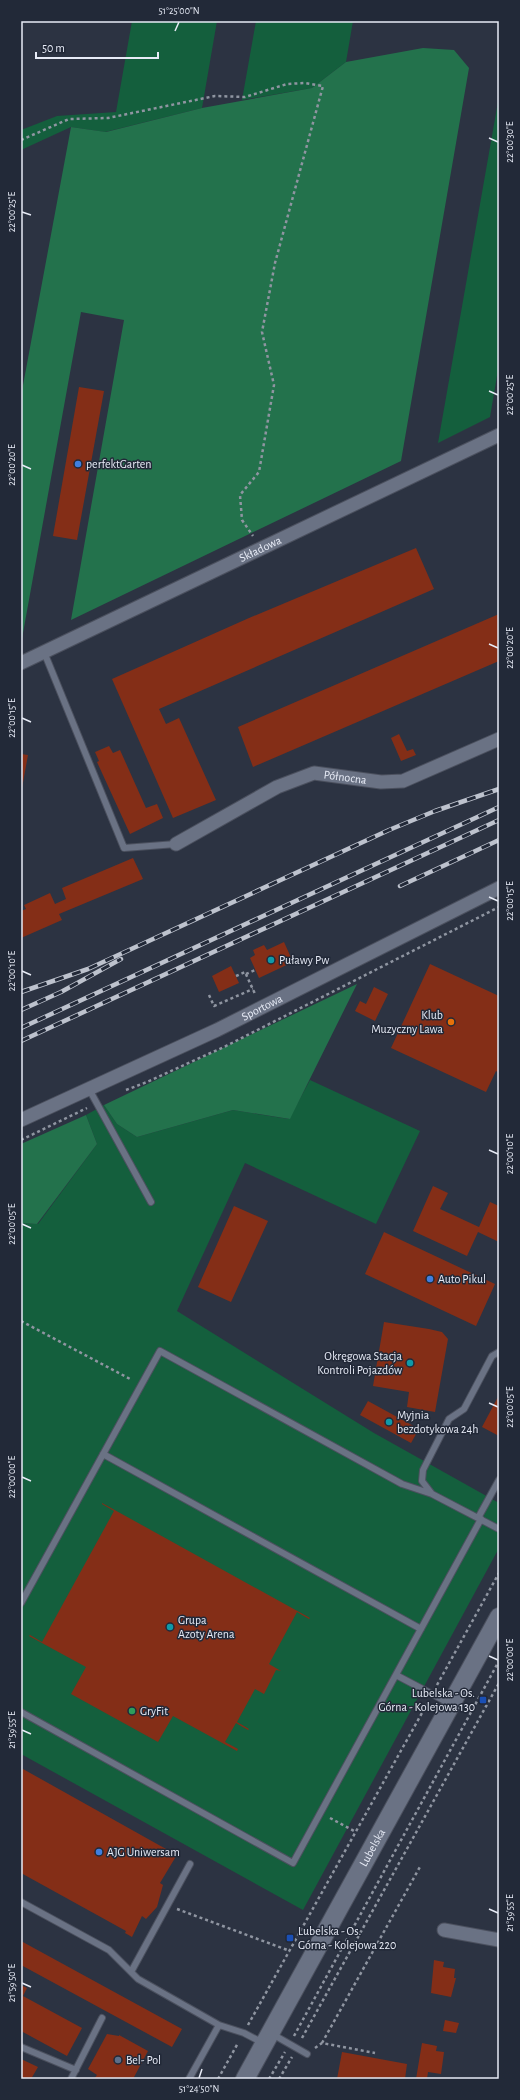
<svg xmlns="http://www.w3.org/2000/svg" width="520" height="2100" font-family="'Alegreya Sans',sans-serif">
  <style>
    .green { fill: #145f3d }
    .forest { fill: #23724c }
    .building { fill: #842e17 }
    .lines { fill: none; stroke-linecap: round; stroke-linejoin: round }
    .lane-casing { stroke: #4b505e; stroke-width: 8 }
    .street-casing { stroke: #4b505e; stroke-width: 15 }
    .secondary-casing { stroke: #4b505e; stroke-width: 20 }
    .path { stroke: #8f95a1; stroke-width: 2.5; stroke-dasharray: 3 3; stroke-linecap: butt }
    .lane { stroke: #6a7284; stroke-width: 6 }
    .street { stroke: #6a7284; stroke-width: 13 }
    .secondary { stroke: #6a7284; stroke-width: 18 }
    .rail-casing { stroke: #bdc2cd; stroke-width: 4.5 }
    .rail { stroke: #222938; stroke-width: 3; stroke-dasharray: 9; stroke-linecap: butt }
    .ticks { fill: none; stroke: #e7ebf6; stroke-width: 1.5 }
    .shop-dot { fill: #3f7fe0; stroke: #222938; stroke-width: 1.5 }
    .culture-dot { fill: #0f9aa8; stroke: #222938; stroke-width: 1.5 }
    .food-dot { fill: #e8710a; stroke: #222938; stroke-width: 1.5 }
    .transit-dot { fill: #1a4fb4; stroke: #222938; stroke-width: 1.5 }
    .leisure-dot { fill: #2e9e5b; stroke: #222938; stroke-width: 1.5 }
    .service-dot { fill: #5c6f8a; stroke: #222938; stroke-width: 1.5 }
    .labels { text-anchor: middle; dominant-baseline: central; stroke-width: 3; stroke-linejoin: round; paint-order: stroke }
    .poi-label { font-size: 12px; fill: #e7ebf6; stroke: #222938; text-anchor: start }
    .street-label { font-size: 12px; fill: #e7ebf6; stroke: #222938 }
    .neatline { fill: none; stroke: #e7ebf6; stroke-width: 1.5 }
    .ticks-label { font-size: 10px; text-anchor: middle; fill: #e7ebf6 }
  </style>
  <rect width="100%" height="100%" fill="#2c3342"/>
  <path class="green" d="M132 21H217L202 108 105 132 71 127 21 150V130L57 116 116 112Z
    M256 21H353L346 62 312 88 242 100Z
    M499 96V364L490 417 438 443Z
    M310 1080 420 1131 376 1224 245 1163 177 1311 374 1433 499 1503V1548L303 1910 21 1754V1223L38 1224 97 1144 86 1115 104 1105 117 1124 137 1137 233 1110 289 1119Z"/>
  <path class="forest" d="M423 48 454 50 469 68 401 461 71 620 124 320 81 312 21 644V396L71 127 106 132 202 108 312 88 346 62Z
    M357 984 290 1119 233 1110 137 1137 117 1124 104 1105Z
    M86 1115 97 1144 37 1224 21 1223V1144Z"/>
  <path class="building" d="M79 387 104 391 77 540 53 536Z
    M416 548 434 589 159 709 166 724 179 718 216 800 173 818 112 679 249 618Z
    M499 614V661L253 767 238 727Z
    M399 734 407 751 413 749 416 755 401 761 391 738Z
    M109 746 113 753 120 750 146 808 157 804 163 818 130 834 97 762 99 761 95 752Z
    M21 754 28 755 22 788H21Z
    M133 858 143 879 59 914 62 920 21 938V911L26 909 24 905 50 893 55 904 66 899 62 888Z
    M284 942 293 962 259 978 250 958 255 955 253 950 264 945 267 950Z
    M430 964 499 996V1073L496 1071 486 1092 391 1048Z
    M231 966 239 983 219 992 212 976Z
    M374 987 388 994 375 1021 355 1011 360 1001 366 1004Z
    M433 1186 448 1193 440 1209 479 1227 490 1202 499 1206V1242L478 1232 467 1256 413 1231Z
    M234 1206 268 1221 231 1302 198 1287Z
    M384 1232 495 1284 476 1326 365 1274Z
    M384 1322 429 1329 442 1332 448 1339 435 1412 407 1407 409 1392 373 1386Z
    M499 1395V1436L482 1427Z
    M368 1401 419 1429 411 1443 360 1415Z
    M102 1503 310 1618 309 1619 297 1612 269 1664 281 1671 276 1670 264 1694 255 1689 237 1722 249 1729 248 1730 236 1723 225 1742 238 1749 237 1751 173 1716 158 1742 71 1694 86 1667 29 1636 30 1635 42 1642 114 1511 102 1504Z
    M23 1769 166 1849 178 1853 160 1883 163 1885 157 1907 146 1919 142 1916 132 1937 125 1933 126 1931 21 1873V1772Z
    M21 1941 182 2029 172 2047 21 1965Z
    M434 1960 444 1962 443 1967 455 1969 454 1978H456L451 1997 431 1993Z
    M21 1985 27 1988 23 1996 82 2028 67 2056 21 2031Z
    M445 2020 459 2023 456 2033 443 2031Z
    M107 2034 119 2036V2035L148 2051 133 2079H94L97 2075 88 2069Z
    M422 2043 437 2046 436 2051 444 2052 441 2074 428 2072 427 2079H416Z
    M342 2052 407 2064 405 2079H337Z
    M21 2059 38 2067 31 2079H21Z"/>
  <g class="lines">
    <g class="lane-casing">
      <path id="lane" d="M44 652 124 848 176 844
        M89 1089 151 1202
        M103 1454 421 1629
        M432 1494 422 1481 423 1470 449 1419 464 1409 492 1356 499 1352
        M478 1518 499 1480
        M21 1603 160 1351 402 1484 432 1494 499 1529
        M396 1675 449 1703
        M21 1712 293 1863 481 1519
        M21 1902 109 1950 138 1979 219 2025 244 2033 263 2043
        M131 1972 190 1864
        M272 2034 307 2054
        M21 2047 76 2070
        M71 2079 102 2018
        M189 2079 219 2025"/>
    </g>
    <g class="street-casing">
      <g id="street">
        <path id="s1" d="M21 663 499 435"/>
        <path id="s2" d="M176 844 277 787 314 773 381 782 403 781 499 739"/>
        <path id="s3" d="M21 1120 217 1030 499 888"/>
        <path d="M444 1930 499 1940"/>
      </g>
    </g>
    <g class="secondary-casing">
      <g id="secondary">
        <path id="s4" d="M245 2079 499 1617"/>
      </g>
    </g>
    <path class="path" d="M21 140 69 119 108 118 215 96 245 97 287 84 305 83 323 86 275 263 262 332 274 385 259 472 240 495 242 520 253 536
      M246 974 255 970
      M236 976 245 972 255 994
      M209 995 214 1006 253 989
      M126 1090 147 1082 226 1046 499 907
      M21 1140 87 1108
      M21 1321 132 1380
      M437 1685 499 1573
      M330 1818 356 1832
      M177 1909 290 1951
      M248 2025 427 1704
      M294 2036 499 1661
      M302 2038 499 1683
      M322 2043 421 1865
      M315 2048 322 2043 375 2053
      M218 2079 238 2043
      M269 2079 285 2052
      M279 2079 292 2057"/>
    <use href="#lane" class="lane"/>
    <use href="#street" class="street"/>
    <use href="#secondary" class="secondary"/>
    <g class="rail-casing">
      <path id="rail" d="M400 886 499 840
        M21 992 88 969 389 830 435 811 499 789
        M21 1010 61 992 121 959
        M21 1028 499 807
        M21 1041 499 820"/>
    </g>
    <use href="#rail" class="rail"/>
  </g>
  <path class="ticks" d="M175 31 179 22M489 138 498 142M22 212 31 215M489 391 498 395M22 465 31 469M489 644 498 648M22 718 31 722M489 897 498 901M22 971 31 975M489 1150 498 1154M22 1224 31 1228M489 1403 498 1407M22 1477 31 1481M489 1656 498 1660M22 1730 31 1734M489 1909 498 1913M22 1983 31 1987M199 2078 202 2069"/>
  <g class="shop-dot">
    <circle cx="78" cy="464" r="4"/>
    <circle cx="430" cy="1279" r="4"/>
    <circle cx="99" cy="1852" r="4"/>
  </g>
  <g class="culture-dot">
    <circle cx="271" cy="960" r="4"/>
    <circle cx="410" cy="1363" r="4"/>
    <circle cx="389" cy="1422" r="4"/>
    <circle cx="170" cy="1627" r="4"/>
  </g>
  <circle class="food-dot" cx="451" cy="1022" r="4"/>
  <g class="transit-dot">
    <rect x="479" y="1696" width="8" height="8" rx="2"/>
    <rect x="286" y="1934" width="8" height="8" rx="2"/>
  </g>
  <circle class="leisure-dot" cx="132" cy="1711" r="4"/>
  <circle class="service-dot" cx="118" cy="2060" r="4"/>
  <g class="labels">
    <g class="poi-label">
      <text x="86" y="464">perfektGarten</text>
      <text x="279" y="960">Puławy Pw</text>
      <text x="443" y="1015" text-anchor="end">Klub<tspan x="443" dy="14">Muzyczny Lawa</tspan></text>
      <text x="438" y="1279">Auto Pikul</text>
      <text x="402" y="1356" text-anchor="end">Okręgowa Stacja<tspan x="402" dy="14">Kontroli Pojazdów</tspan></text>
      <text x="397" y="1415">Myjnia<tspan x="397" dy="14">bezdotykowa 24h</tspan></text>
      <text x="178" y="1620">Grupa<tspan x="178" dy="14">Azoty Arena</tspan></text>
      <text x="475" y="1693" text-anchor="end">Lubelska - Os.<tspan x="475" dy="14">Górna - Kolejowa 130</tspan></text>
      <text x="140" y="1711">GryFit</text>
      <text x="107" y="1852">AJG Uniwersam</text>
      <text x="298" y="1931">Lubelska - Os.<tspan x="298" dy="14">Górna - Kolejowa 220</tspan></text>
      <text x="126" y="2060">Bel- Pol</text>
    </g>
    <g class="street-label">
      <text stroke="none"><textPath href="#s1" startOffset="265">Składowa</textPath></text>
      <text stroke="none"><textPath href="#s2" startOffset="187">Północna</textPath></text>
      <text stroke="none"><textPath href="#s3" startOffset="266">Sportowa</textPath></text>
      <text stroke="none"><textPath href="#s4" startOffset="264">Lubelska</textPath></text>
    </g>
  </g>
  <rect width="520" height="2100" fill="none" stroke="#222938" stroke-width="44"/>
  <path d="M36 52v6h122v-6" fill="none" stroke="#e7ebf6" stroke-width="2"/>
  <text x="42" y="52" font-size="12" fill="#e7ebf6" stroke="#222938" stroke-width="3" paint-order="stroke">50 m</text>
  <rect x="22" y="22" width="476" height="2056" class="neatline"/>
  <g class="ticks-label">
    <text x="179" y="14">51°25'00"N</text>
    <text transform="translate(509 142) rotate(-90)" y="4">22°00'30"E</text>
    <text transform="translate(11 212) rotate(-90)" y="4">22°00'25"E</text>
    <text transform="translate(509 395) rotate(-90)" y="4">22°00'25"E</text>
    <text transform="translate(11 465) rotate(-90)" y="4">22°00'20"E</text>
    <text transform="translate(509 648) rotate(-90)" y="4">22°00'20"E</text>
    <text transform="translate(11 718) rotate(-90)" y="4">22°00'15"E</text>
    <text transform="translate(509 901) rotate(-90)" y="4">22°00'15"E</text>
    <text transform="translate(11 971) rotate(-90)" y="4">22°00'10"E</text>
    <text transform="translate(509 1154) rotate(-90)" y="4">22°00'10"E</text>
    <text transform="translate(11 1224) rotate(-90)" y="4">22°00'05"E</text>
    <text transform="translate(509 1407) rotate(-90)" y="4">22°00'05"E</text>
    <text transform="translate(11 1477) rotate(-90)" y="4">22°00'00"E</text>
    <text transform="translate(509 1660) rotate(-90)" y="4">22°00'00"E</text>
    <text transform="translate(11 1730) rotate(-90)" y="4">21°59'55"E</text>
    <text transform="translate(509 1913) rotate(-90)" y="4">21°59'55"E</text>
    <text transform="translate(11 1983) rotate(-90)" y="4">21°59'50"E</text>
    <text x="199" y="2092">51°24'50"N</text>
  </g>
</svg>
